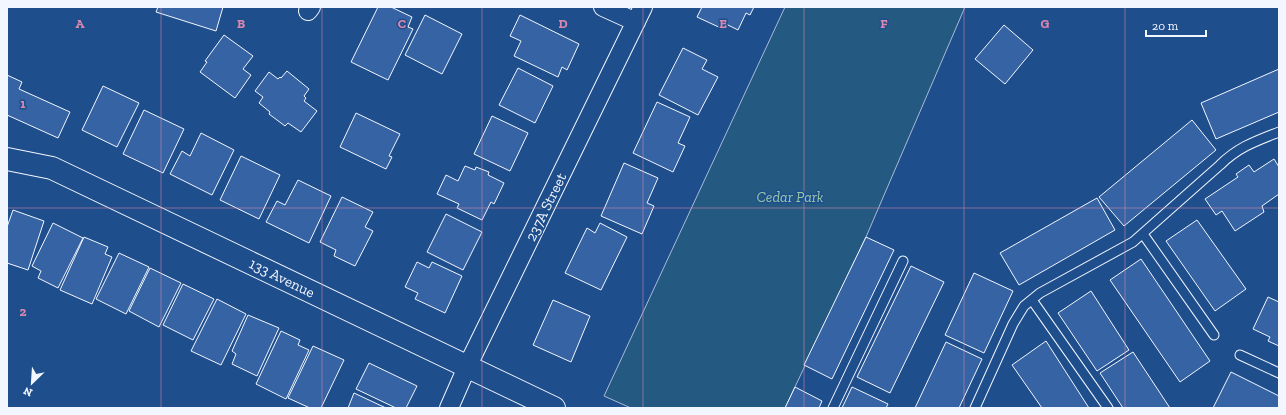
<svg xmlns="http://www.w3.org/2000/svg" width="1286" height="415" font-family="'Zilla Slab',serif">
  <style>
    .green { fill: #245a82; stroke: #a8bbd7 }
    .building { fill: #3563a3; stroke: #f2f6ff }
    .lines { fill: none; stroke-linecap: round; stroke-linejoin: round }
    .service-casing { stroke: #f2f6ff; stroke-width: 11 }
    .minor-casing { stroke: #f2f6ff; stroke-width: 20 }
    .tertiary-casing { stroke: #f2f6ff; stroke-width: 24 }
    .service { stroke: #1f4e8c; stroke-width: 9 }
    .minor { stroke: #1f4e8c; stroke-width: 18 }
    .tertiary { stroke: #1f4e8c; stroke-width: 22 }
    .grid { fill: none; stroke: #da87ad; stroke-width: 1; stroke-opacity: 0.55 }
    .labels { text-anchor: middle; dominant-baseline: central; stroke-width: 3; stroke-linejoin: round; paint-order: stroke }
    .park-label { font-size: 15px; font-style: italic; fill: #97c8a6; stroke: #1f4e8c }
    .street-label { font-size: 15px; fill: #f2f6ff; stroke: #1f4e8c }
    .grid-label { font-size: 13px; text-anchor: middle; font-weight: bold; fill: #da87ad; stroke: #1f4e8c; stroke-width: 3; stroke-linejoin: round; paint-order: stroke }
  </style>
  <rect width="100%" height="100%" fill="#1f4e8c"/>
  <path class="green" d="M785 7H965L866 237 785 408H631L604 396Z"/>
  <path class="building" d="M158 7H223L216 31 156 12Z
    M378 7H391L412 17 408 27 413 29 388 80 351 62Z
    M702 7H754L750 15 746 13 738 30 726 24 723 29 697 17Z
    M425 15 462 34 442 74 405 55Z
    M520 15 579 44 567 70 562 67 558 77 514 56 521 41 510 36Z
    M1004 25 1033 50 1005 84 975 59Z
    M224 35 253 56 243 69 251 75 235 98 200 72 207 62 205 61Z
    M683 48 707 60 702 69 718 77 698 115 659 95Z
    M518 68 553 86 535 123 499 105Z
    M1279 69V112L1216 139 1201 103Z
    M287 71 309 89 304 96 306 98 304 101 317 111 301 132 288 123 285 126 269 114 270 112 259 103 263 97 255 91 269 72 278 79 280 77 281 78Z
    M7 75 22 82 19 89 70 112 58 138 7 115Z
    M103 86 139 103 117 147 82 130Z
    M657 102 690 117 678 143 685 146 673 172 633 153Z
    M144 110 184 129 163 173 123 154Z
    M356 113 400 134 389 156 392 157 386 169 340 147Z
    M492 116 528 133 510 171 474 154Z
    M1192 120 1216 150 1124 226 1099 197Z
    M201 133 234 150 212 195 170 174 182 151 190 156Z
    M241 156 280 175 259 219 220 200Z
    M1274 159 1279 167V194L1262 206 1264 212 1235 231 1222 211 1216 215 1205 199 1238 177 1236 174 1249 165 1254 172Z
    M624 163 658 178 647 203 654 206 642 234 601 216Z
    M465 166 475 170 476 167 489 172 488 175 504 183 494 204 491 202 482 220 457 208 459 204 437 194 446 175 458 181Z
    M298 180 331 196 309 243 266 222 277 201 285 205Z
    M342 197 373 212 365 227 373 231 355 266 334 256 336 250 320 242Z
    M1097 198 1115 230 1019 285 1000 253Z
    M13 210 44 221 28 270 7 263V227Z
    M446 214 482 232 463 270 427 252Z
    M1197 220 1246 289 1215 311 1166 241Z
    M53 223 83 238 58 288 38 278 41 271 32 266Z
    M600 223 627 237 601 290 565 273 587 228 595 233Z
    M84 237 108 247 105 254 112 257 92 304 60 290Z
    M866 237 894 250 832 379 804 365Z
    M119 253 149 267 126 314 96 299Z
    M1141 259 1210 361 1180 382 1110 280Z
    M417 262 429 268 432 262 462 276 445 313 415 299 418 293 405 287Z
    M911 266 944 282 890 393 857 377Z
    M150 268 181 283 159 327 129 311Z
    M974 273 1013 291 984 353 945 335Z
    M183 284 214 299 193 340 163 325Z
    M1091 291 1129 350 1097 371 1058 313Z
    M1268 297 1279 302V346L1268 341 1270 337 1253 329Z
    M217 299 246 314 221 365 191 351Z
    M553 300 590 316 571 362 533 345Z
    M248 315 279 328 257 376 232 364 236 354 232 351Z
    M281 331 300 340 298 345 309 350 286 399 256 384Z
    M1046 341 1089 408H1042L1012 365Z
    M946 342 982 359 959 408H915Z
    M313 346 344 360 321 408H310L288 398Z
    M1133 352 1170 408H1123L1100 373Z
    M369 363 417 386 406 408H396L356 389Z
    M1231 372 1279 396V408H1213Z
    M795 387 822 401 819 408H785Z
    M852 387 888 404 886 408H842Z
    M354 393 386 408H348Z"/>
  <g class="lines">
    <g class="service-casing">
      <path id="service" d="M1143 234 1214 335
        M1032 300 1108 408
        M1240 355 1279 373
        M833 408 903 261
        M975 408 1013 324 1024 306 1040 293 1133 242 1220 165C1238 147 1256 141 1279 132"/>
    </g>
    <g class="minor-casing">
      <path id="minor" d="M603 7 636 22
        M308 11 311 7
        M449 408 467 367 643 7"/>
    </g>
    <g class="tertiary-casing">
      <path id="tertiary" d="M7 159 52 168 554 408"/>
    </g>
    <use href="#service" class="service"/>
    <use href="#minor" class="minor"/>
    <use href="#tertiary" class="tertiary"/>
  </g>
  <path class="grid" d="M161 7V408M322 7V408M482 7V408M643 7V408M804 7V408M964 7V408M1125 7V408M7 208H1279"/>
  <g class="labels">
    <g class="park-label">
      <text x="790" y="197">Cedar Park</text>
    </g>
    <g class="street-label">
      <text transform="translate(546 207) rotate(-64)">237A Street</text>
      <text transform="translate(282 278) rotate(26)">133 Avenue</text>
    </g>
  </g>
  <g class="grid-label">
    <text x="80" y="28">A</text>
    <text x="241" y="28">B</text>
    <text x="402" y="28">C</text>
    <text x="563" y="28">D</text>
    <text x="723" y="28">E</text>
    <text x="884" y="28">F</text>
    <text x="1045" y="28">G</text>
    <text x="23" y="108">1</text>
    <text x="23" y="316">2</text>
  </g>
  <rect width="1286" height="415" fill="none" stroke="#f2f6ff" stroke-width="16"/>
  <g transform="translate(32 383) rotate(205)" stroke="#1f4e8c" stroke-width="3" paint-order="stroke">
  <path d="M0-3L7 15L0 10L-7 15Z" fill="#f2f6ff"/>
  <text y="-6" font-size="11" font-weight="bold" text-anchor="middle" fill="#f2f6ff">N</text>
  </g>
  <path d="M1146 30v6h60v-6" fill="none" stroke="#f2f6ff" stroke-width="2"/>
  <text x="1152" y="30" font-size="12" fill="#f2f6ff" stroke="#1f4e8c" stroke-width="3" paint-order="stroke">20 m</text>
</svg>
